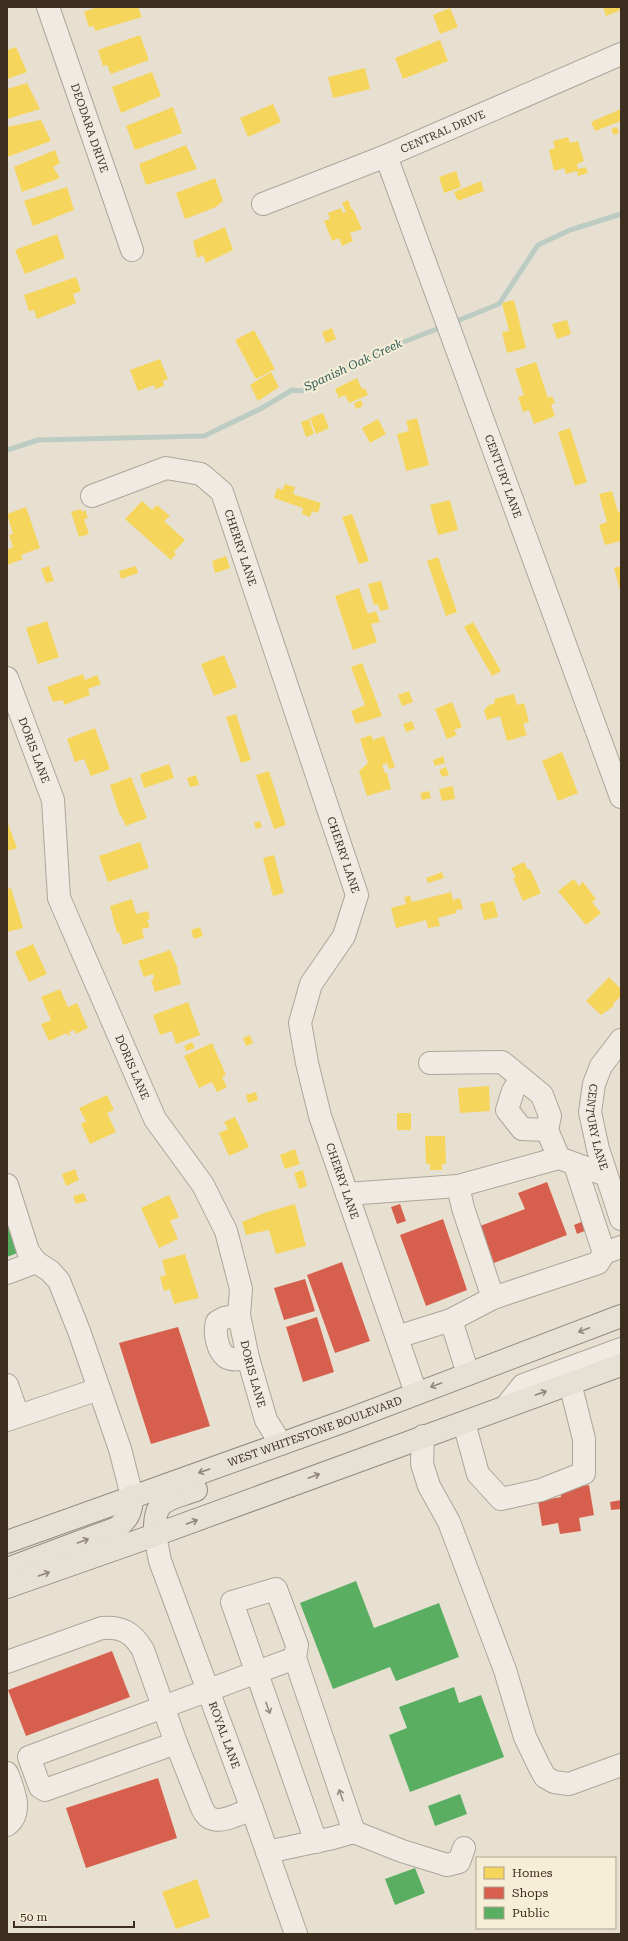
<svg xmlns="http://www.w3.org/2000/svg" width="628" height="1941" font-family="'Roboto Serif',serif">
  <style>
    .homes { fill: #f6d55c }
    .shops { fill: #d6604d }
    .public { fill: #5aae61 }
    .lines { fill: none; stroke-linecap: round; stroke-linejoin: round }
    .stream { stroke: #bcccc2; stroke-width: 5 }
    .minor-casing { stroke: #ada599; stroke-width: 24 }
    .major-casing { stroke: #928b80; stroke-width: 24 }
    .minor { stroke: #efebe3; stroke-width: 22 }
    .major { stroke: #e6e1d4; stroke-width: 22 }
    .oneway { stroke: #92887a }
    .oneway2 { stroke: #968c82 }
    .labels { text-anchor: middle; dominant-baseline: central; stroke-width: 4; stroke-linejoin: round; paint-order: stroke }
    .street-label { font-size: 11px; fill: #3d2e20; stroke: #f7eed8 }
    .water-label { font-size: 12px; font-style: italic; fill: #2f5d5a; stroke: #f7eed8 }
  </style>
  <rect width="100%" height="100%" fill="#e7e0d1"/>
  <path class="homes" d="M97 7H138L142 17 95 31 94 26 89 27 84 12Z
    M603 7H621V10L606 16Z
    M450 8 458 27 440 34 433 15Z
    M140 35 149 60 111 74 107 65 103 66 98 50Z
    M440 40 448 61 403 79 395 58Z
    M16 47 27 72 7 79V50Z
    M365 68 370 89 333 98 328 77Z
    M152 72 161 96 121 113 112 87Z
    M27 83 40 109 7 119V89Z
    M273 104 281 122 248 137 240 118Z
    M173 107 182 133 135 150 126 126Z
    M621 109V121L595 131 591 122Z
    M41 120 51 141 7 157V127Z
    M617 127 619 133 614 135 611 129Z
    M568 137 570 143 578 141 584 161 577 164 578 169 586 167 588 173 578 176 577 171 566 174 564 168 554 171 549 150 555 148 553 141Z
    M186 145 197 169 146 185 139 164Z
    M55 150 60 163 53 167 60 178 22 192 14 167Z
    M456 171 461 187 444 193 439 177Z
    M215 178 223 201 216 207 185 219 176 193Z
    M481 181 484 191 458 201 454 192Z
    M67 187 74 210 33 226 24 201Z
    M348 200 352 210 353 209 362 229 350 233 353 241 342 246 339 238 332 241 324 221 330 219 328 213 341 208 343 213 346 212 342 203Z
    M225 227 233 250 206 263 203 255 197 258 193 241Z
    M57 234 65 258 25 274 15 250Z
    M76 277 81 291 73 294 76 303 37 319 34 310 29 311 24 295Z
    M514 300 526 348 507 353 502 332 509 331 502 303Z
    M567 320 571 334 557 339 552 324Z
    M332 328 336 339 326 343 322 332Z
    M254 330 275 369 256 379 235 340Z
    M160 359 168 379 163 381 164 386 155 389 154 385 138 391 130 370Z
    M536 362 548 398 552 396 555 403 551 405 555 416 534 424 529 410 523 412 518 397 524 395 515 369Z
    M271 372 279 387 258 401 250 385Z
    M357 378 362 389 365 388 368 395 349 403 345 395 339 398 335 389Z
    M361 400 363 406 356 409 354 403Z
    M323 413 329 428 316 434 310 418Z
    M417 418 429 465 406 471 397 434 409 431 406 421Z
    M309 419 314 434 306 437 301 422Z
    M378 419 386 434 370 443 362 428Z
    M570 428 587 482 575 486 558 432Z
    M285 484 295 487 293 494 321 503 318 513 312 511 310 517 302 514 303 508 274 498 277 488 282 490Z
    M612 491 618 512 621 511V541L605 545 599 525 607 522 599 494Z
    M450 500 458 530 438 535 430 505Z
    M142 501 152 510 157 505 170 516 164 521 185 540 174 552 176 554 171 560 125 519Z
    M26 507 40 548 21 555 23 559 7 565V550L13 547 9 535 13 534 7 514Z
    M81 509 82 512 85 510 88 518 84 519 89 534 79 537 71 512Z
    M352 514 369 561 359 564 342 517Z
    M226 556 230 568 215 573 212 561Z
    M438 557 457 612 446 616 427 561Z
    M49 566 54 581 46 583 41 569Z
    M136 566 138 573 121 579 119 571Z
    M621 566V590H620L614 568Z
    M381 581 389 609 380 611 378 604 374 605 368 584Z
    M359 588 368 614 376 611 380 622 371 624 377 642 353 650 335 596Z
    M47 621 59 657 38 664 26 628Z
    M473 622 501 671 492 676 464 627Z
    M224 655 237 687 214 696 201 664Z
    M362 663 382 716 356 724 351 711 365 705 351 667Z
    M83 674 85 680 97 675 101 684 88 689 90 695 64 705 63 700 53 702 47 687Z
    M409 691 413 702 402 706 398 695Z
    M514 694 517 705 524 703 529 722 523 724 527 735 507 741 500 716 487 720 484 710 489 705 495 703 494 699Z
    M452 702 462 727 454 730 457 735 447 739 435 709Z
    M236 714 251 760 241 763 226 717Z
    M412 721 415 729 406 732 403 724Z
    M95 728 110 769 91 776 84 759 75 762 67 739Z
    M371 735 373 740 384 736 395 767 389 769 387 763 382 765 385 773H387L391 789 367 796 359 771 368 763 360 739Z
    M562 752 578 793 558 801 542 761Z
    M443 756 445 763 435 766 433 760Z
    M169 764 174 778 144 788 140 774Z
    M446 767 449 775 442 777 439 770Z
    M269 771 286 825 274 829 256 775Z
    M196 775 199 785 190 787 187 778Z
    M131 777 147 818 126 826 121 815 120 816 110 785Z
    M453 786 455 799 442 801 439 789Z
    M429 791 431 798 422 800 420 793Z
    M7 821 17 848 7 851Z
    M260 821 262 827 256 829 254 823Z
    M140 842 149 868 108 882 99 856Z
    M274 855 284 893 273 896 263 858Z
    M524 862 528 870 530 869 541 893 523 901 513 878 516 877 511 868Z
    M442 872 444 878 428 883 426 878Z
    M574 879 579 886 583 882 596 899 592 902 601 913 586 925 558 891Z
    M11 888 23 928 7 932V889Z
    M451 892 453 900 460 898 463 909 456 910V913L438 918 440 926 428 928 426 920 396 928 391 908 406 904 404 897 410 896 412 902Z
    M132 899 136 914 148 911 150 919 147 920 150 927 142 929 144 938 123 945 119 932 117 933 110 906Z
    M494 901 498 917 484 920 480 904Z
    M200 927 203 936 194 939 191 930Z
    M33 944 47 974 29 982 15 952Z
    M170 950 178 969 177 970 181 984 155 992 151 980 154 979 153 974 144 977 138 961Z
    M609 977 621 989V996L613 1004 614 1006 601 1015 586 1001Z
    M60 989 68 1007 77 1003 88 1028 76 1034 74 1030 69 1032 70 1035 68 1036 67 1033 49 1041 41 1024 51 1020 41 997Z
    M188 1002 200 1035 176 1044 172 1031 160 1035 153 1015Z
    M250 1035 253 1043 246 1046 243 1038Z
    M192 1042 195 1048 186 1051 184 1046Z
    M212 1043 226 1075 222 1077 227 1087 217 1092 212 1082 199 1088 184 1056Z
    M489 1086 490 1111 460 1113 458 1088Z
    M256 1092 258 1100 248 1103 246 1095Z
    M107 1095 114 1110 107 1113 116 1132 90 1144 81 1124 86 1121 79 1108Z
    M397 1113H411V1130H397Z
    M235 1117 249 1147 229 1156 219 1133 228 1129 224 1122Z
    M425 1136H445L446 1164H442V1170H430V1164H426Z
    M295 1149 300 1164 285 1169 280 1155Z
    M75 1169 79 1180 66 1186 62 1174Z
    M303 1170 307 1186 299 1189 294 1173Z
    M84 1193 87 1201 76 1204 73 1196Z
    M169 1195 179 1217 170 1221 178 1239 159 1248 141 1208Z
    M295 1204 306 1246 276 1254 269 1230 246 1235 242 1222 264 1213Z
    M185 1254 199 1298 174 1304 170 1289 164 1291 160 1277 166 1275 162 1260Z
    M197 1879 210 1917 176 1929 162 1892Z"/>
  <path class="shops" d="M547 1182 567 1235 494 1263 480 1226 525 1209 518 1193Z
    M400 1204 406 1221 397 1224 391 1207Z
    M443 1219 467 1290 426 1306 400 1235Z
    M584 1221 587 1230 577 1234 574 1225Z
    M342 1262 370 1341 335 1353 307 1275Z
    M305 1279 315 1311 284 1320 274 1288Z
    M317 1317 334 1372 303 1382 286 1327Z
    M178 1327 210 1426 151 1444 119 1343Z
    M589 1485 594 1515 579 1518 581 1531 560 1534 558 1523 542 1526 538 1501 561 1497 560 1489Z
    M621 1500V1509L611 1510 610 1502Z
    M112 1651 130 1697 26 1736 8 1690Z
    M158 1778 177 1838 86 1868 66 1808Z"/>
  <path class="public" d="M7 1211 20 1252 7 1257Z
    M356 1581 374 1628 439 1603 459 1657 396 1681 390 1667 333 1689 300 1603Z
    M454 1687 459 1703 481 1695 504 1757 410 1792 389 1735 407 1728 399 1707Z
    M460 1794 467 1814 435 1826 428 1806Z
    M415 1868 425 1893 395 1905 385 1879Z"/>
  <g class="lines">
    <path class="stream" d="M452 323 499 304 538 245 570 230 621 214
      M7 450 38 440 204 436 262 408 292 390 302 391 378 352 442 327"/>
    <g class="minor-casing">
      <g id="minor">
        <path id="s1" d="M48 7 132 250"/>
        <path id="s2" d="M386 156 621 797"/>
        <path id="s3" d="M263 204 386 156 621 54"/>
        <path id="s4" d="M92 496 166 468 201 474 222 492 357 895 344 936 311 984 300 1023 307 1063 320 1116 416 1393"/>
        <path id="s5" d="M7 678 53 800 59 898 155 1119 203 1185 226 1231 241 1289 239 1315 248 1358 266 1420 281 1444"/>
        <path id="s6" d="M621 1040 601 1066 594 1084 590 1112 598 1149 621 1219"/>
        <path d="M430 1063 502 1062 542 1095 550 1116 547 1130 559 1158"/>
        <path d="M521 1078 513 1091 507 1110 522 1129 547 1130"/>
        <path d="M575 1165 604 1253"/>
        <path d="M7 1185 28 1251 36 1262 50 1271 59 1281 79 1331 120 1449 132 1496"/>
        <path d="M347 1194 458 1186"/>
        <path d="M7 1273 36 1262"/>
        <path d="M493 1298 463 1208 458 1186 559 1158 606 1175"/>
        <path d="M239 1315 224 1318 217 1322C214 1332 217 1350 226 1357 233 1361 241 1359 248 1358"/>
        <path d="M451 1320 468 1374"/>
        <path d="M397 1337 451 1320 493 1298 598 1263 604 1253 621 1247"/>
        <path d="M7 1385 18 1416"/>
        <path d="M507 1405 523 1385 621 1349"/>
        <path d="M7 1420 99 1389"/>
        <path d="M464 1423 478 1474 501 1499 541 1490 584 1473V1439L570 1383"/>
        <path d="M423 1436 422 1464 429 1486 449 1522 505 1670 525 1737 539 1766 545 1777 554 1782 569 1784 621 1765"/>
        <path id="s7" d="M155 1535 160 1561 252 1809 296 1934"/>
        <path d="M7 1662 102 1628C122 1626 133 1633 143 1650L176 1743 202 1808C204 1812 207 1818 213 1819 224 1823 242 1812 252 1809"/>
        <path d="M176 1743 45 1790 40 1787 29 1757 295 1658"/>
        <path d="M7 1773C13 1789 24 1812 7 1825"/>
        <path d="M316 1842 232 1602 276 1589 297 1645 295 1658 354 1832"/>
        <path d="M267 1852 333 1838 354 1832 402 1851 447 1865 459 1862 464 1848"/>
      </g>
    </g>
    <g class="major-casing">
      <g id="major">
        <path d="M155 1535C153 1498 166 1501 196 1490"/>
        <path id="s8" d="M7 1542 345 1421 621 1316"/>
        <path d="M7 1569 117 1528C128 1519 132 1511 132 1496"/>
        <path d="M7 1587 155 1535 621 1365"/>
      </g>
    </g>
    <use href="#minor" class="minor"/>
    <use href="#major" class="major"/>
  </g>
  <defs><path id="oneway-shaft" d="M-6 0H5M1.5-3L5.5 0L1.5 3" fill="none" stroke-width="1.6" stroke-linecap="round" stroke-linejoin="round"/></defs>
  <g class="oneway">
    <use href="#oneway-shaft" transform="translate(584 1330) rotate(159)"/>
    <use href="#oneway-shaft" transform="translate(436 1385) rotate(160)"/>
    <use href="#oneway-shaft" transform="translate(541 1393) rotate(-19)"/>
    <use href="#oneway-shaft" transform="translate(204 1471) rotate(161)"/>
    <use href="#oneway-shaft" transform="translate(314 1476) rotate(-20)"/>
    <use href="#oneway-shaft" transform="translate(192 1522) rotate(-20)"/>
    <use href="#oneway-shaft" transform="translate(83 1541) rotate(-20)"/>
    <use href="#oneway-shaft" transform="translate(44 1574) rotate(-19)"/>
  </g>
  <g class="oneway2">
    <use href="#oneway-shaft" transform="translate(268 1708) rotate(70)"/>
    <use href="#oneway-shaft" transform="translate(341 1795) rotate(-109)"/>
  </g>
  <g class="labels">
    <g class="street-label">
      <text stroke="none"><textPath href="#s1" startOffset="128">DEODARA DRIVE</textPath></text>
      <text stroke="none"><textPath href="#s3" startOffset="194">CENTRAL DRIVE</textPath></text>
      <text stroke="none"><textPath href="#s2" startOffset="341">CENTURY LANE</textPath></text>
      <text stroke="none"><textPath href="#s4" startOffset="201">CHERRY LANE</textPath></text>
      <text stroke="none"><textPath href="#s5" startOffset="77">DORIS LANE</textPath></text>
      <text stroke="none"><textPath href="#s4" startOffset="525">CHERRY LANE</textPath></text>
      <text stroke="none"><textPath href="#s5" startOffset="413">DORIS LANE</textPath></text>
      <text stroke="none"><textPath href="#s6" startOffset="96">CENTURY LANE</textPath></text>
      <text stroke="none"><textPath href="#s4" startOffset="873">CHERRY LANE</textPath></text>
      <text stroke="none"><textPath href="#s5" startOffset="749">DORIS LANE</textPath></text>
      <text stroke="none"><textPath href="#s8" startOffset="327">WEST WHITESTONE BOULEVARD</textPath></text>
      <text stroke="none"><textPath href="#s7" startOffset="212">ROYAL LANE</textPath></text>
    </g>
    <g class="water-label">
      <text transform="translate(353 365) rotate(-25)">Spanish Oak Creek</text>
    </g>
  </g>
  <rect width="628" height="1941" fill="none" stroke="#3d2e20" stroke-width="16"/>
  <rect x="476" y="1857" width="140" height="72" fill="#f7eed8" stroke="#ada18e"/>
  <rect x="484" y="1867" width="20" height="12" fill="#f6d55c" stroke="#ada18e"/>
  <text x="512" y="1877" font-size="12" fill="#3d2e20">Homes</text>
  <rect x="484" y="1887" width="20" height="12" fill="#d6604d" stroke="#ada18e"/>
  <text x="512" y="1897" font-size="12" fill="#3d2e20">Shops</text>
  <rect x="484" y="1907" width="20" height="12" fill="#5aae61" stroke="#ada18e"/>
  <text x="512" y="1917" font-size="12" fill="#3d2e20">Public</text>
  <path d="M14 1921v6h120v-6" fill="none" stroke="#3d2e20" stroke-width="2"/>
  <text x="20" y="1921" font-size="12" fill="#3d2e20" stroke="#f7eed8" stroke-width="3" paint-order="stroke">50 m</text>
</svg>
